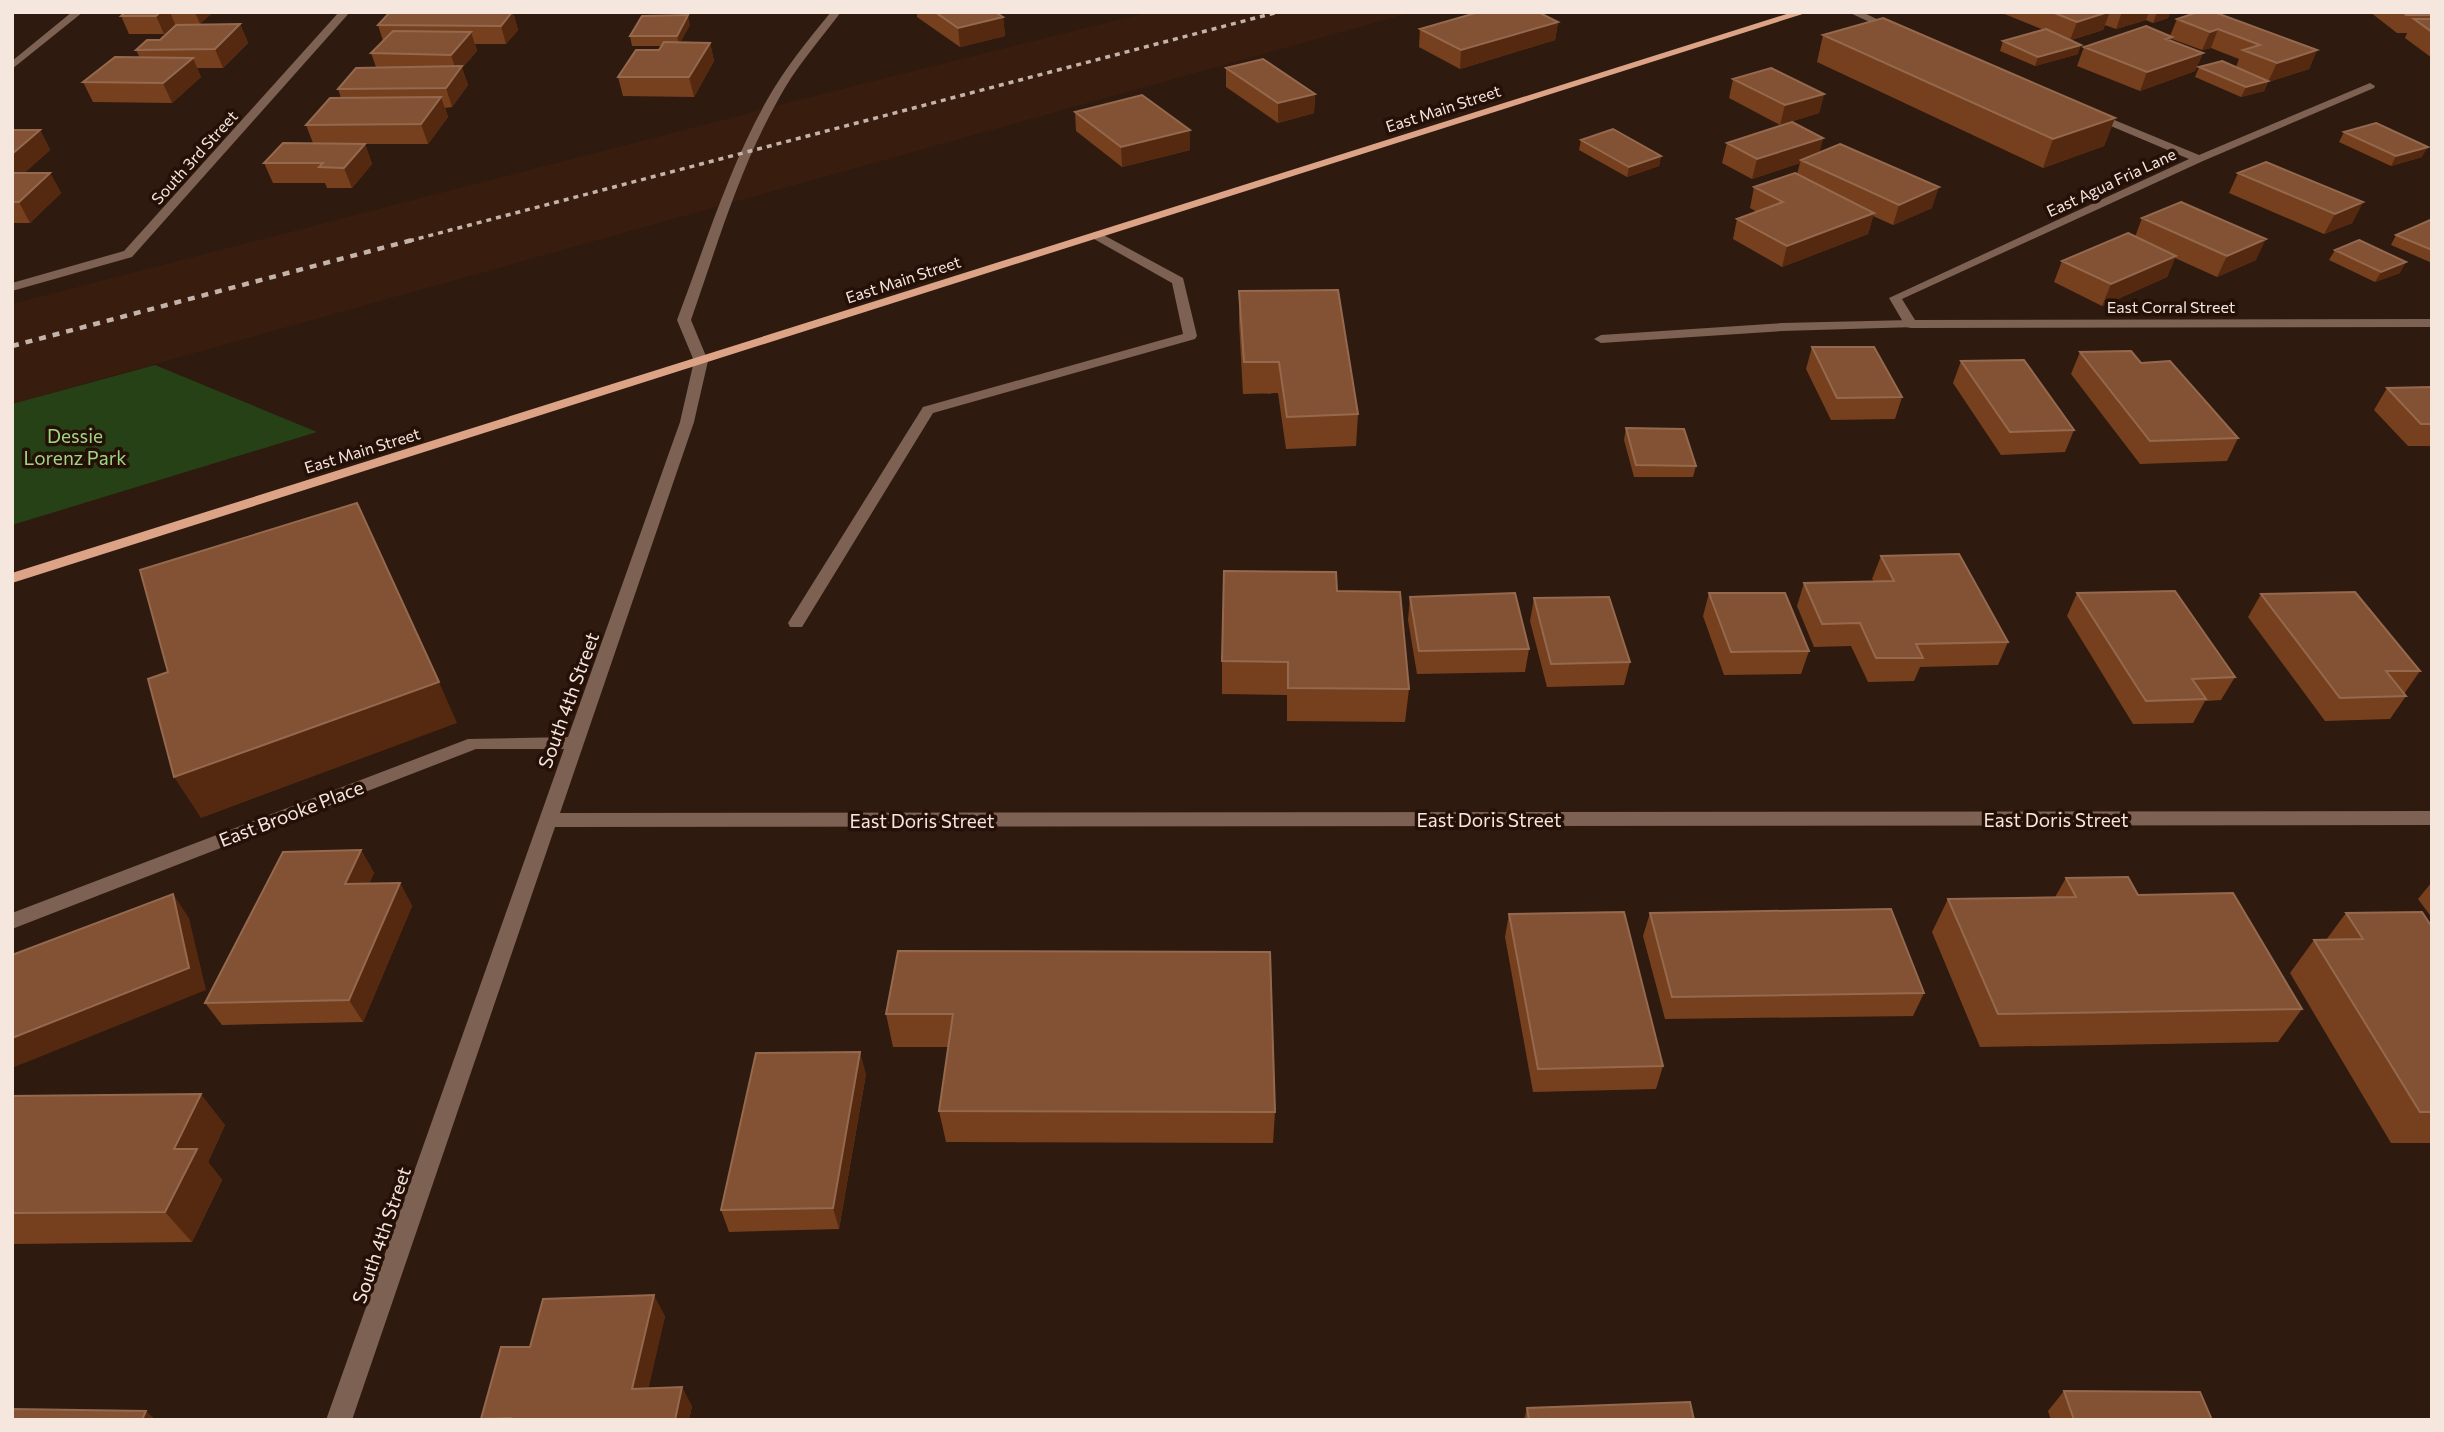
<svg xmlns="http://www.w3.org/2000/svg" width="2444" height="1432" font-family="Commissioner,sans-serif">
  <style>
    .built { fill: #381d0e }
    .green { fill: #264116 }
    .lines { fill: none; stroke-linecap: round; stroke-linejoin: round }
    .service { fill: #7d6153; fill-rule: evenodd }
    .minor { fill: #7d6153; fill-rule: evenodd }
    .primary { fill: #dca386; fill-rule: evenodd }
    .rail-far1 { stroke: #c4b3aa; stroke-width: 3.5; stroke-dasharray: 5 5; stroke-linecap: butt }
    .rail { stroke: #c4b3aa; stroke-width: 4.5; stroke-dasharray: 7 7; stroke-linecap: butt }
    .wall { fill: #76401e }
    .shaded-wall { fill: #542910 }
    .building { fill: #835133; stroke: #95694e; stroke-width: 2 }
    .labels { text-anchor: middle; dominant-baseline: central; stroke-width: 7; stroke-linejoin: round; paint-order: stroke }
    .far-street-label { font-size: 16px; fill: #f5e6de; stroke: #241006 }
    .park-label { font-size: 19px; fill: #9fd684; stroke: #241006 }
    .street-label { font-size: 19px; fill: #f5e6de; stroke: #241006 }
  </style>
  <rect width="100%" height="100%" fill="#2f1a0f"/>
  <path class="built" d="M1150 12H1413L12 404V304L850 87Z"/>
  <path class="green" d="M155 365 317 432 12 525V404Z"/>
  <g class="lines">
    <path class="service" d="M1098 232 1183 278 1197 336 1195 339 933 413 802 627H790L788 623 923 407 1183 334 1172 283 1094 239V233Z
      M1911 320 1916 321V327L1782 331 1601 343 1594 339 1601 335 1782 323Z"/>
    <path class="minor" d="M72 12H83L12 69V61Z
      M339 12H350L132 257 12 291V283L124 251Z
      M831 12H841C819 41 795 68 778 100 739 169 717 246 691 320L708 361 694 422 560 813 2432 811V825L555 827 352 1420H326L564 749H476L12 929V913L468 739 568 737 680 422 694 361 677 320C705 246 728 169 767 100 785 68 808 40 831 12Z
      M1848 12H1862L1900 30 1891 32Z
      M2370 83 2375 86 2374 88 2203 161 1902 299 1915 320 2432 319V327L1911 328 1906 327 1889 298 2189 159 2087 116V112H2095L2199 155Z"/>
    <path class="primary" d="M1793 12H1809L12 583V573Z"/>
    <path class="rail-far1" d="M409 241 1278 12"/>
    <path class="rail" d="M12 346 416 239"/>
  </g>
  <path class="wall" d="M125 12H213L200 24H175L164 34H129L121 16Z
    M513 12 518 30 506 44H475L477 51 462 68 468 85 452 107 445 108 448 117 428 144H365L372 164 352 188H327L325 183H273L264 163 313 143 306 125 341 98 338 89 376 67 371 53 383 41 378 25Z
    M917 12H995L1003 17 1005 36 960 47 917 17Z
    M2003 12H2170L2168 18 2153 23 2146 20 2116 29 2105 25 2103 30 2071 40 2078 54 2035 66 2000 51 2003 41 2044 30 2002 13Z
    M2370 12H2432V58L2405 38 2407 33H2397Z
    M2177 19 2317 50 2309 69 2268 82 2264 91 2241 97 2195 77 2199 67H2236L2239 59 2211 48 2202 50 2172 39 2171 40 2203 53 2195 71 2140 91 2077 66 2084 47 2170 36Z
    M1558 22 1555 40 1460 69 1419 47 1420 29Z
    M240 24 248 43 223 68H197L201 77 172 103 93 102 83 82 140 58 136 50 160 40Z
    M690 25 680 42 710 43 714 61 694 97 623 96 618 77 659 50 662 46H632L630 36Z
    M1823 35 2115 118 2104 146 2043 168 1817 62Z
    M1226 68 1315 94 1314 113 1278 123 1226 87Z
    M1733 79 1824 94 1819 113 1780 125 1729 98Z
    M1075 112 1190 150 1122 167 1076 131Z
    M12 130H40L50 150 24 173H50L61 193 30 223H12Z
    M2344 132 2422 157 2391 166 2339 142Z
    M1823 138 1819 153 1932 208 1893 225 1873 216 1868 234 1782 267 1733 239 1737 219 1757 212 1750 208 1754 187 1797 174 1800 163 1752 179 1722 163 1727 143Z
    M1581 140 1661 156 1659 166 1627 177 1579 150Z
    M2238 173 2363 202 2352 223 2324 234 2229 193Z
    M2142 218 2256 260 2217 277 2175 258 2167 277 2102 306 2054 282 2062 261 2135 237Z
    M2432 221V263L2391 245 2396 235Z
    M2335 250 2400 273 2375 282 2329 260Z
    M1239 291 1358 414 1356 446 1286 449 1278 393 1243 394 1239 322Z
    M1812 347 1902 397 1895 419 1831 420 1806 369Z
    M2080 352 2141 363 2238 438 2227 461 2140 464 2071 374Z
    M1961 361 2074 430 2065 452 2001 455 1953 383Z
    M2432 384V446H2408L2374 410 2387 388 2430 387Z
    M1626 428 1696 466 1693 477H1634L1624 440Z
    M1881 556 2008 642 1998 665 1920 667 1914 681 1868 682 1851 646 1814 647 1797 606 1804 583 1874 581 1872 579Z
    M1337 591 1409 689 1405 722 1287 721V695L1222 694V661Z
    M1709 593 1809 651 1801 674 1724 675 1703 616Z
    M2077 593 2235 677 2221 700 2205 701 2193 723 2133 724 2067 616Z
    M2261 594 2420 671 2404 694 2406 696 2390 719 2325 721 2248 617Z
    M1410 597 1529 649 1525 672 1417 674 1408 620Z
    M1534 598 1630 662 1624 685 1547 687 1530 621Z
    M361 850 374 873 369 884 400 883 412 906 363 1022 222 1025 205 1003Z
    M2066 878 2138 895 2302 1009 2278 1042 1980 1047 1932 932 1948 899 2055 897Z
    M2432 882V918L2418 899Z
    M1650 913 1924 993 1913 1016 1665 1019 1643 936Z
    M2346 913 2432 927V1143H2391L2290 973 2314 940H2326Z
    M1509 914 1663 1066 1656 1089 1533 1092 1505 937Z
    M898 951 1275 1112 1273 1143 946 1142 939 1111 948 1047H893L886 1014Z
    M866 1074 839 1229 729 1232 721 1210Z
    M12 1096 225 1125 208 1162 222 1180 192 1242 12 1244Z
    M665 1316 648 1388 692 1406 689 1420 481 1419 530 1347Z
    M2064 1391 2212 1420H2051L2048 1411Z
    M1527 1408 1694 1420H1524Z"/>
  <path class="shaded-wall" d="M160 12H170L175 24 164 34 156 16Z
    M195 12H213L200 24Z
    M513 12 518 30 506 44 501 26Z
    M2110 12 2103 30 2070 40 2077 22Z
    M2122 12H2149L2146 20 2116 29Z
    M2157 12H2170L2168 18 2153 23Z
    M688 15 690 25 679 45 677 36Z
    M1003 17 1005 36 960 47 958 28Z
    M1558 22 1555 40 1460 69 1461 50Z
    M240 24 248 43 223 68 215 49Z
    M2218 29 2211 48 2202 50 2210 32Z
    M471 32 477 51 462 68 468 85 452 107 446 88 457 73 451 55Z
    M710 43 714 61 694 97 689 77Z
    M2081 45 2078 54 2035 66 2038 57Z
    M2317 50 2309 69 2268 82 2277 63Z
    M2203 53 2195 71 2140 91 2147 72Z
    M193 58 201 77 172 103 163 83Z
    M2268 81 2264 91 2241 97 2246 87Z
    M1315 94 1314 113 1278 123V103Z
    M1824 94 1819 113 1780 125 1785 105Z
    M441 97 448 117 428 144 421 124Z
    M2115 118 2104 146 2043 168 2053 139Z
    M40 130 50 150 18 179 12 168V154Z
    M1190 130V150L1122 167 1121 147Z
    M1823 138 1818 158 1801 160 1800 163 1752 179 1757 159Z
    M365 144 372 164 352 188 344 168Z
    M2428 147 2422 157 2391 166 2396 156Z
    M1661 156 1659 166 1627 177 1629 167Z
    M50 173 61 193 30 223 19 202Z
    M1939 187 1932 208 1893 225 1899 205Z
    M2363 202 2352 223 2324 234 2335 214Z
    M1874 213 1868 234 1782 267 1787 246Z
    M2266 239 2256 260 2217 277 2227 256Z
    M2176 256 2167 277 2102 306 2111 284Z
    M2406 262 2400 273 2375 282 2381 272Z
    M439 682 457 723 201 818 174 777Z
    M361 850 374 873 358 907 345 884Z
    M400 883 412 906 363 1022 349 1000Z
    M173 894 189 918 206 990 12 1068V1038Z
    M860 1052 866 1074 839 1229 833 1208Z
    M201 1094 225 1125 208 1162 222 1180 192 1242 165 1212 174 1149Z
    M654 1295 665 1316 644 1409 632 1389Z
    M682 1387 692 1406 689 1420H675Z
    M146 1411 156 1420H142Z"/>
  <path class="building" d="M125 12H160L156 16H121Z
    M390 12H512L501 26 378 25Z
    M935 12H995L1003 17 958 28Z
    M1479 12H1538L1558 22 1461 50 1420 29Z
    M2052 12H2108L2077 22Z
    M2198 12H2214L2317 50 2277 63 2243 50 2260 45 2218 29 2210 32 2177 19Z
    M2403 12H2432V15H2406Z
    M688 15 677 36H630L642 16Z
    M1883 18 2115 118 2053 139 1823 35Z
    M2414 19H2432V32Z
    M240 24 215 49 136 50 147 40H160L176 25Z
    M2146 26 2172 37 2166 39 2203 53 2147 72 2084 47Z
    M2046 29 2081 45 2038 57 2003 41Z
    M393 31 471 32 451 55 371 53Z
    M664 42 710 43 689 77H618L636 50H659Z
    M115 57 193 58 163 83 83 82Z
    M1263 59 1315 94 1278 103 1226 68Z
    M2222 61 2268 81 2246 87 2199 67Z
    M462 66 446 88 338 89 356 68Z
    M1771 68 1824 94 1785 105 1733 79Z
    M1142 95 1190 130 1121 147 1075 112Z
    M441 97 421 124 306 125 330 98Z
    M1792 122 1823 138 1757 159 1727 143Z
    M2376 123 2428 147 2396 156 2344 132Z
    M1613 129 1661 156 1629 167 1581 140Z
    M12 130H40L12 154Z
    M283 143 365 144 344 168 319 167 323 163H264Z
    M1840 144 1939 187 1899 205 1801 160Z
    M2266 162 2363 202 2335 214 2238 173Z
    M12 173H50L19 202H12Z
    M1795 173 1874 213 1787 246 1737 219 1783 202 1754 187Z
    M2181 202 2266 239 2227 256 2142 218Z
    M2430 220 2432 221V250L2396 235Z
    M2128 233 2176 256 2111 284 2062 261Z
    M2359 240 2406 262 2381 272 2335 250Z
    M1338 290 1358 414 1287 417 1279 362H1244L1239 291Z
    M1812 347H1874L1902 397 1837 398Z
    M2131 351 2141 363 2170 361 2238 438 2150 441 2080 352Z
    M2024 360 2074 430 2010 432 1961 361Z
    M2432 387V424H2421L2387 388Z
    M1626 428 1684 429 1696 466 1636 465Z
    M357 503 439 682 174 777 148 679 168 672 140 570Z
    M1959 554 2008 642 1916 644 1923 658H1876L1860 623 1822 624 1804 583 1894 581 1881 556Z
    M1224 571 1336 572 1337 591 1400 592 1409 689 1288 688V662L1222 661Z
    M2175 591 2235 677 2192 679 2206 699 2146 701 2077 593Z
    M2355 592 2420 671H2386L2406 696 2340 698 2261 594Z
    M1515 593 1529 649 1419 651 1410 597Z
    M1709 593H1785L1809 651 1731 652Z
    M1609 597 1630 662 1551 664 1534 598Z
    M361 850 345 884 400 883 349 1000 205 1003 283 852Z
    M2128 877 2138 895 2233 893 2302 1009 1998 1014 1948 899 2076 897 2066 878Z
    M173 894 189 968 12 1038V955Z
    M1891 909 1924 993 1672 997 1650 913Z
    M1624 912 1663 1066 1538 1069 1509 914Z
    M2422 912 2432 927V1112H2420L2314 940 2363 939 2346 913Z
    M898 951 1270 952 1275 1112 939 1111 953 1014H886Z
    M860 1052 833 1208 721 1210 756 1053Z
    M201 1094 174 1149H197L165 1212 12 1213V1096Z
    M654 1295 632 1389 682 1387 675 1420H510L511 1418 481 1419 501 1347H530L543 1299Z
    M2064 1391 2200 1392 2212 1420H2074Z
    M1690 1402 1694 1420H1529L1527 1408Z
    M12 1409 146 1411 142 1420H12Z"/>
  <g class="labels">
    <g class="far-street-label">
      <text transform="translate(1443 108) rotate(-18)">East Main Street</text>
      <text transform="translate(194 157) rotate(-48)">South 3rd Street</text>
      <text transform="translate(2111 182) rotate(-25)">East Agua Fria Lane</text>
      <text transform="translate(903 279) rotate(-18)">East Main Street</text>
      <text x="2171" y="306">East Corral Street</text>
      <text transform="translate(362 450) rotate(-17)">East Main Street</text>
    </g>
    <g class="park-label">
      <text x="75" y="435">Dessie<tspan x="75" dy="22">Lorenz Park</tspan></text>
    </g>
    <g class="street-label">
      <text transform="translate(568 700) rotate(-70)">South 4th Street</text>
      <text transform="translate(291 813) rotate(-21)">East Brooke Place</text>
      <text x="1489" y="819">East Doris Street</text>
      <text x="2056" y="819">East Doris Street</text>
      <text x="922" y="820">East Doris Street</text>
      <text transform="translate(381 1235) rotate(-71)">South 4th Street</text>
    </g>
  </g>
  <rect width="2444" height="1432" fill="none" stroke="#f5e6de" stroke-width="28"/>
</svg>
